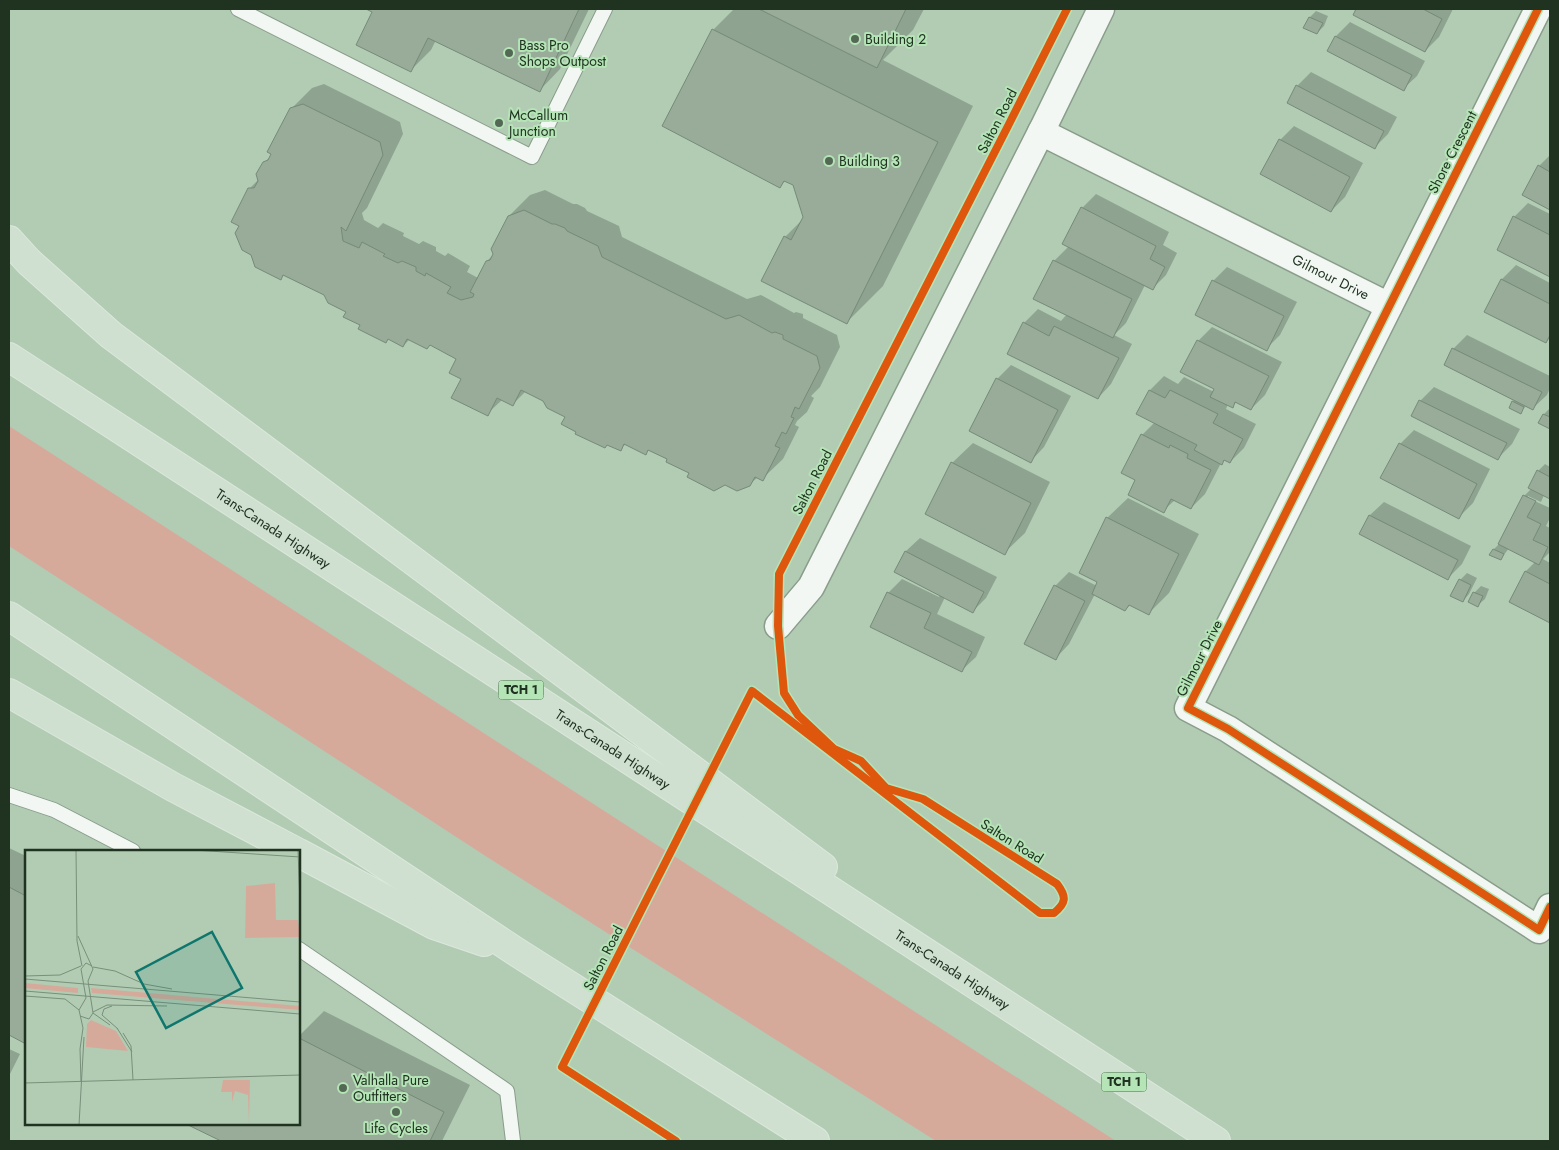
<svg xmlns="http://www.w3.org/2000/svg" width="1559" height="1150" font-family="Jost,sans-serif">
  <style>
    .green { fill: #d6aa9b }
    .shadow { fill: #0003 }
    .building { fill: #98ac99; stroke: #768a78 }
    .lines { fill: none; stroke-linecap: round; stroke-linejoin: round }
    .lane-casing { stroke: #899d8a; stroke-width: 16 }
    .street-casing { stroke: #899d8a; stroke-width: 29 }
    .highway-casing { stroke: #dce8dd; stroke-width: 30 }
    .lane { stroke: #f3f7f4; stroke-width: 14 }
    .street { stroke: #f3f7f4; stroke-width: 26 }
    .highway { stroke: #cfdfd0; stroke-width: 28 }
    .cycleway-casing { stroke: #b5e4b6; stroke-width: 11 }
    .cycleway { stroke: #de570d; stroke-width: 8 }
    .poi-dot { fill: #536954; stroke: #b5e4b6; stroke-width: 2 }
    .labels { text-anchor: middle; dominant-baseline: central; stroke-width: 4; stroke-linejoin: round; paint-order: stroke }
    .shield { fill: #b5e4b6; stroke: #4d684e; stroke-width: 1 }
    .shield-label { font-size: 12px; font-weight: bold; fill: #203321 }
    .poi-label { font-size: 14px; fill: #203321; stroke: #b5e4b6; text-anchor: start }
    .street-label { font-size: 14px; fill: #203321; stroke: #b5e4b6 }
    .inset-road { fill: none; stroke: #788f79; stroke-width: 1 }
    .view { fill: #0f766e; fill-opacity: 0.15; stroke: #0f766e; stroke-width: 2.5 }
    .inset-edge { fill: none; stroke: #203321; stroke-width: 2.5 }
  </style>
  <rect width="100%" height="100%" fill="#b2ccb4"/>
  <path class="green" d="M9 426 971 1048 1116 1141H936L487 857 9 546Z"/>
  <path class="shadow" d="M369 9H589L560 69 540 90 436 40 431 50 410 71 373 11Z
    M734 9H924L913 30 883 60 973 106 883 286 847 322 785 237 804 218 794 185 786 180 780 186 713 30Z
    M1357 9H1453L1439 37 1425 51 1354 14Z
    M1316 11 1328 16 1324 26 1317 33 1310 17Z
    M1350 22 1425 61 1417 76 1403 89 1328 51 1336 36Z
    M1311 72 1397 117 1388 134 1375 147 1297 86Z
    M324 84 400 122 403 134 367 208 362 213 364 220 378 228 383 223 404 233 403 236 419 244 423 241 436 247V251L445 256 448 253 470 266 467 272 478 278 487 261 494 254 509 216 530 195 545 190 573 204H577L585 208 587 211 619 226 622 237 747 299 761 295 794 313 796 312 803 314V318L837 335 840 347 820 387 811 396 814 398 807 412 797 421 795 425 799 427 783 459 762 479 758 477 749 485 725 484 691 473 669 459 650 449 645 453 626 444 620 449 608 444 605 447 544 400 526 391 513 404 503 399 487 414 463 378 458 358 431 344 427 348 410 339 403 346 389 338 386 342 362 325 325 294 285 274 281 278 241 225 249 189 259 179 264 163 273 154 291 109 312 88Z
    M1294 126 1363 163 1345 197 1331 211 1280 140Z
    M1550 155V208L1524 195 1539 166Z
    M1096 194 1169 232 1163 245 1177 253 1166 275 1152 289 1145 285 1126 323 1114 335 1132 344 1111 384 1098 398 1024 323 1038 309 1061 321 1067 314 1054 261 1069 246 1082 208Z
    M1528 203 1550 214V275L1498 249 1514 217Z
    M1516 265 1550 283V338L1546 342 1485 312 1502 279Z
    M1227 267 1297 302 1280 335 1266 349 1213 281Z
    M1212 327 1282 362 1265 395 1251 409 1237 402 1232 406 1228 404 1226 409 1256 424 1244 448 1230 462 1226 459 1221 463 1205 494 1191 508 1175 500 1163 511 1137 479 1123 472 1142 435 1155 422 1138 413 1150 390 1164 376 1178 384 1184 377 1214 392 1216 388 1198 341Z
    M1467 335 1550 376V388L1547 395 1533 408 1527 405 1520 412 1513 402 1515 399 1453 349Z
    M1011 365 1071 396 1044 447 1031 461 997 379Z
    M1434 387 1520 429 1512 444 1498 458 1420 401Z
    M1550 408V428L1540 423 1544 414Z
    M1414 430 1490 469 1473 503 1459 517 1400 444Z
    M973 443 1050 482 1025 533 1004 553 952 463Z
    M1545 464 1550 467V498L1544 495 1541 502 1528 496V498L1550 508V518L1546 526 1550 528V552L1543 559 1550 563V622L1510 602 1526 571 1535 562 1509 548 1501 559 1494 549 1501 542 1524 496 1531 489 1538 471Z
    M1128 498 1199 534 1169 593 1149 613 1131 604 1125 610 1095 594 1069 644 1056 658 1055 586 1069 572 1097 586 1107 518Z
    M1384 502 1471 546 1462 564 1448 578 1370 515Z
    M920 538 997 577 986 598 972 612 945 597 937 614 985 637 976 657 962 670 888 593 902 579 939 597 940 595 895 572 906 551Z
    M1467 573 1477 578 1469 594 1463 601 1460 580Z
    M1481 586 1489 589 1485 599 1478 605 1470 602 1475 592Z
    M9 848 26 856V1043L9 1034Z
    M324 1011 470 1085 442 1141H224L189 1124H299V1036Z
    M9 1049 20 1054 9 1076Z"/>
  <path class="building" d="M366 9H579L540 92 428 38 411 72 356 45 372 12Z
    M759 9H906L877 68Z
    M1356 9H1423L1442 19 1425 52 1353 15Z
    M1309 17 1323 23 1317 34 1303 28Z
    M712 29 938 142 847 324 761 281 784 236 791 240 803 217 793 185 784 181 780 188 662 126Z
    M1335 36 1412 75 1404 91 1327 51Z
    M1296 85 1384 131 1375 149 1287 103Z
    M303 104 380 142 383 155 346 231 341 227 343 241 359 248 362 242 385 254 383 256 398 263 402 261 416 267V271L425 276 426 273 451 287 447 293 461 300 473 297 474 294 470 292 486 261 490 260 493 254 491 249 508 216 524 210 552 224H555L565 228 567 231 598 246 602 257 726 319 739 315 772 333 775 332 783 335V339L817 356 820 368 799 409 795 407 791 417 794 418 786 434 782 432 775 446 780 448 763 481 755 477 750 486 737 491 725 485 714 491 687 477 689 473 666 462 667 459 648 450 646 455 624 444 621 451 607 445 605 448 575 434 576 432 561 424 565 417 547 408 543 401 521 390 513 406 497 398 488 416 451 398 461 379 449 373 456 359 430 345 427 349 407 339 403 347 388 339 386 343 358 329 360 325 343 317 346 312 328 303 324 295 283 275 281 280 255 267 251 255 242 250 235 233 239 226 231 222 248 188H254L258 181 256 174 263 162 268 160 271 154 267 152 290 108Z
    M1279 139 1350 177 1331 212 1260 174Z
    M1538 165 1550 172V210L1522 195Z
    M1081 207 1156 246 1150 259 1165 267 1153 290 1062 244Z
    M1513 216 1550 235V277L1497 250Z
    M1053 260 1132 299 1113 338 1033 299Z
    M1501 279 1550 304V335L1546 343 1484 312Z
    M1212 280 1284 316 1267 351 1195 315Z
    M1023 322 1049 336 1054 326 1119 358 1098 399 1007 354Z
    M1197 340 1269 376 1251 410 1235 402 1233 408 1210 397 1214 389 1180 372Z
    M1452 348 1542 392 1533 410 1444 365Z
    M996 378 1058 410 1031 463 969 431Z
    M1149 390 1165 398 1170 390 1218 414 1213 423 1243 439 1230 463 1224 460 1222 465 1194 450 1197 445 1136 414Z
    M1419 400 1507 443 1498 460 1411 416Z
    M1512 401 1524 407 1521 414 1509 408Z
    M1543 414 1550 417V429L1538 423Z
    M1141 434 1169 448 1170 445 1188 454 1187 458 1211 470 1191 509 1171 499 1164 513 1128 495 1135 480 1121 473Z
    M1399 443 1477 484 1459 519 1380 478Z
    M951 462 1031 503 1005 555 925 514Z
    M1537 470 1550 477V499L1528 488Z
    M1523 495 1536 501 1527 517 1541 524 1533 540 1548 547 1539 565 1498 544Z
    M1369 515 1458 560 1448 580 1359 534Z
    M1106 517 1179 554 1149 615 1129 605 1125 611 1092 594 1097 582 1079 573Z
    M1493 549 1504 554 1501 560 1489 555Z
    M905 551 984 592 973 613 894 572Z
    M1525 571 1550 584V623L1509 602Z
    M1459 579 1471 585 1463 602 1450 596Z
    M1054 585 1085 601 1056 660 1024 644Z
    M887 592 931 613 924 628 972 652 962 672 870 627Z
    M1473 592 1483 596 1478 607 1468 602Z
    M9 887 26 896V1044L9 1035Z
    M299 1038 444 1112 430 1141H221L186 1124H299Z"/>
  <g class="lines">
    <g class="lane-casing">
      <path id="lane" d="M238 9 532 157 605 9
        M9 795 54 810 133 851
        M299 949 507 1091 513 1141"/>
    </g>
    <g class="street-casing">
      <g id="street">
        <path d="M1538 9 1188 708 1228 729 1539 930 1550 907"/>
        <path id="s1" d="M1041 132 1389 306"/>
        <path d="M778 626 811 587 1045 124 1101 9"/>
      </g>
    </g>
    <g class="highway-casing">
      <g id="highway">
        <path d="M9 240 29 262 111 335 823 867"/>
        <path id="s2" d="M9 357 1216 1141"/>
        <path d="M9 616 518 953 815 1141"/>
        <path d="M9 693 173 787 295 851"/>
        <path d="M299 853 434 925 484 942"/>
      </g>
    </g>
    <use href="#lane" class="lane"/>
    <use href="#street" class="street"/>
    <use href="#highway" class="highway"/>
    <g class="cycleway-casing">
      <path id="cycleway" d="M1538 9 1188 708 1228 729 1539 930 1550 907
        M676 1141 562 1067 752 691 1040 913H1054C1066 903 1067 897 1057 884L923 799 886 788 861 761 834 749 798 715 784 693 778 626 779 574 1008 126 1067 9"/>
    </g>
    <use href="#cycleway" class="cycleway"/>
  </g>
  <g class="poi-dot">
    <circle cx="855" cy="39" r="5"/>
    <circle cx="509" cy="53" r="5"/>
    <circle cx="499" cy="123" r="5"/>
    <circle cx="829" cy="161" r="5"/>
    <circle cx="343" cy="1088" r="5"/>
    <circle cx="396" cy="1112" r="5"/>
  </g>
  <g class="labels">
    <g class="shield">
      <rect x="498.5" y="680.5" width="45" height="19" rx="4"/>
      <rect x="1101.5" y="1072.5" width="45" height="19" rx="4"/>
    </g>
    <g class="shield-label">
      <text x="521" y="690">TCH 1</text>
      <text x="1124" y="1082">TCH 1</text>
    </g>
    <g class="poi-label">
      <text x="865" y="39">Building 2</text>
      <text x="519" y="45">Bass Pro<tspan x="519" dy="16">Shops Outpost</tspan></text>
      <text x="509" y="115">McCallum<tspan x="509" dy="16">Junction</tspan></text>
      <text x="839" y="161">Building 3</text>
      <text x="353" y="1080">Valhalla Pure<tspan x="353" dy="16">Outfitters</tspan></text>
      <text x="396" y="1128" text-anchor="middle">Life Cycles</text>
    </g>
    <g class="street-label">
      <text transform="translate(997 121) rotate(-63)">Salton Road</text>
      <text transform="translate(1452 152) rotate(-63)">Shore Crescent</text>
      <text stroke="none"><textPath href="#s1" startOffset="324">Gilmour Drive</textPath></text>
      <text transform="translate(812 482) rotate(-63)">Salton Road</text>
      <text stroke="none"><textPath href="#s2" startOffset="315">Trans-Canada Highway</textPath></text>
      <text transform="translate(1199 658) rotate(-63)">Gilmour Drive</text>
      <text stroke="none"><textPath href="#s2" startOffset="720">Trans-Canada Highway</textPath></text>
      <text transform="translate(1012 841) rotate(32)">Salton Road</text>
      <text transform="translate(603 958) rotate(-63)">Salton Road</text>
      <text stroke="none"><textPath href="#s2" startOffset="1125">Trans-Canada Highway</textPath></text>
    </g>
  </g>
  <g transform="translate(25 850)">
    <rect width="275" height="275" fill="#b2ccb4"/>
    <path d="M250 33 251 70H273L275 87 220 88 221 36ZM0 133 53 138V143L0 138ZM66 138 275 156V160L67 143ZM66 170 91 181 103 201 61 197 62 174ZM198 230H225L224 275 223 245 210 241 207 252V242H196Z" fill="#d6aa9b"/>
    <path class="inset-road" d="M51 0 52 91 57 116M169 0 275 7M273 0 275 54M53 86 68 119 63 131 68 163 64 169 55 166M68 117 90 121 119 134 147 139M0 126 35 125 56 116M0 129 275 152M0 141 275 164M0 146 40 149 54 160M87 156 79 159 77 165 93 179M68 162 82 155 142 156M68 163 85 175M92 178 107 202M98 183 106 196 108 230M56 232 55 199 58 178 54 160 61 148 56 119 61 113 67 116M0 233 275 225M54 275 59 187"/>
    <path class="view" d="M187 82 217 138 141 178 111 122Z"/>
    <rect width="275" height="275" class="inset-edge"/>
  </g>
  <rect width="1559" height="1150" fill="none" stroke="#203321" stroke-width="20"/>
</svg>
